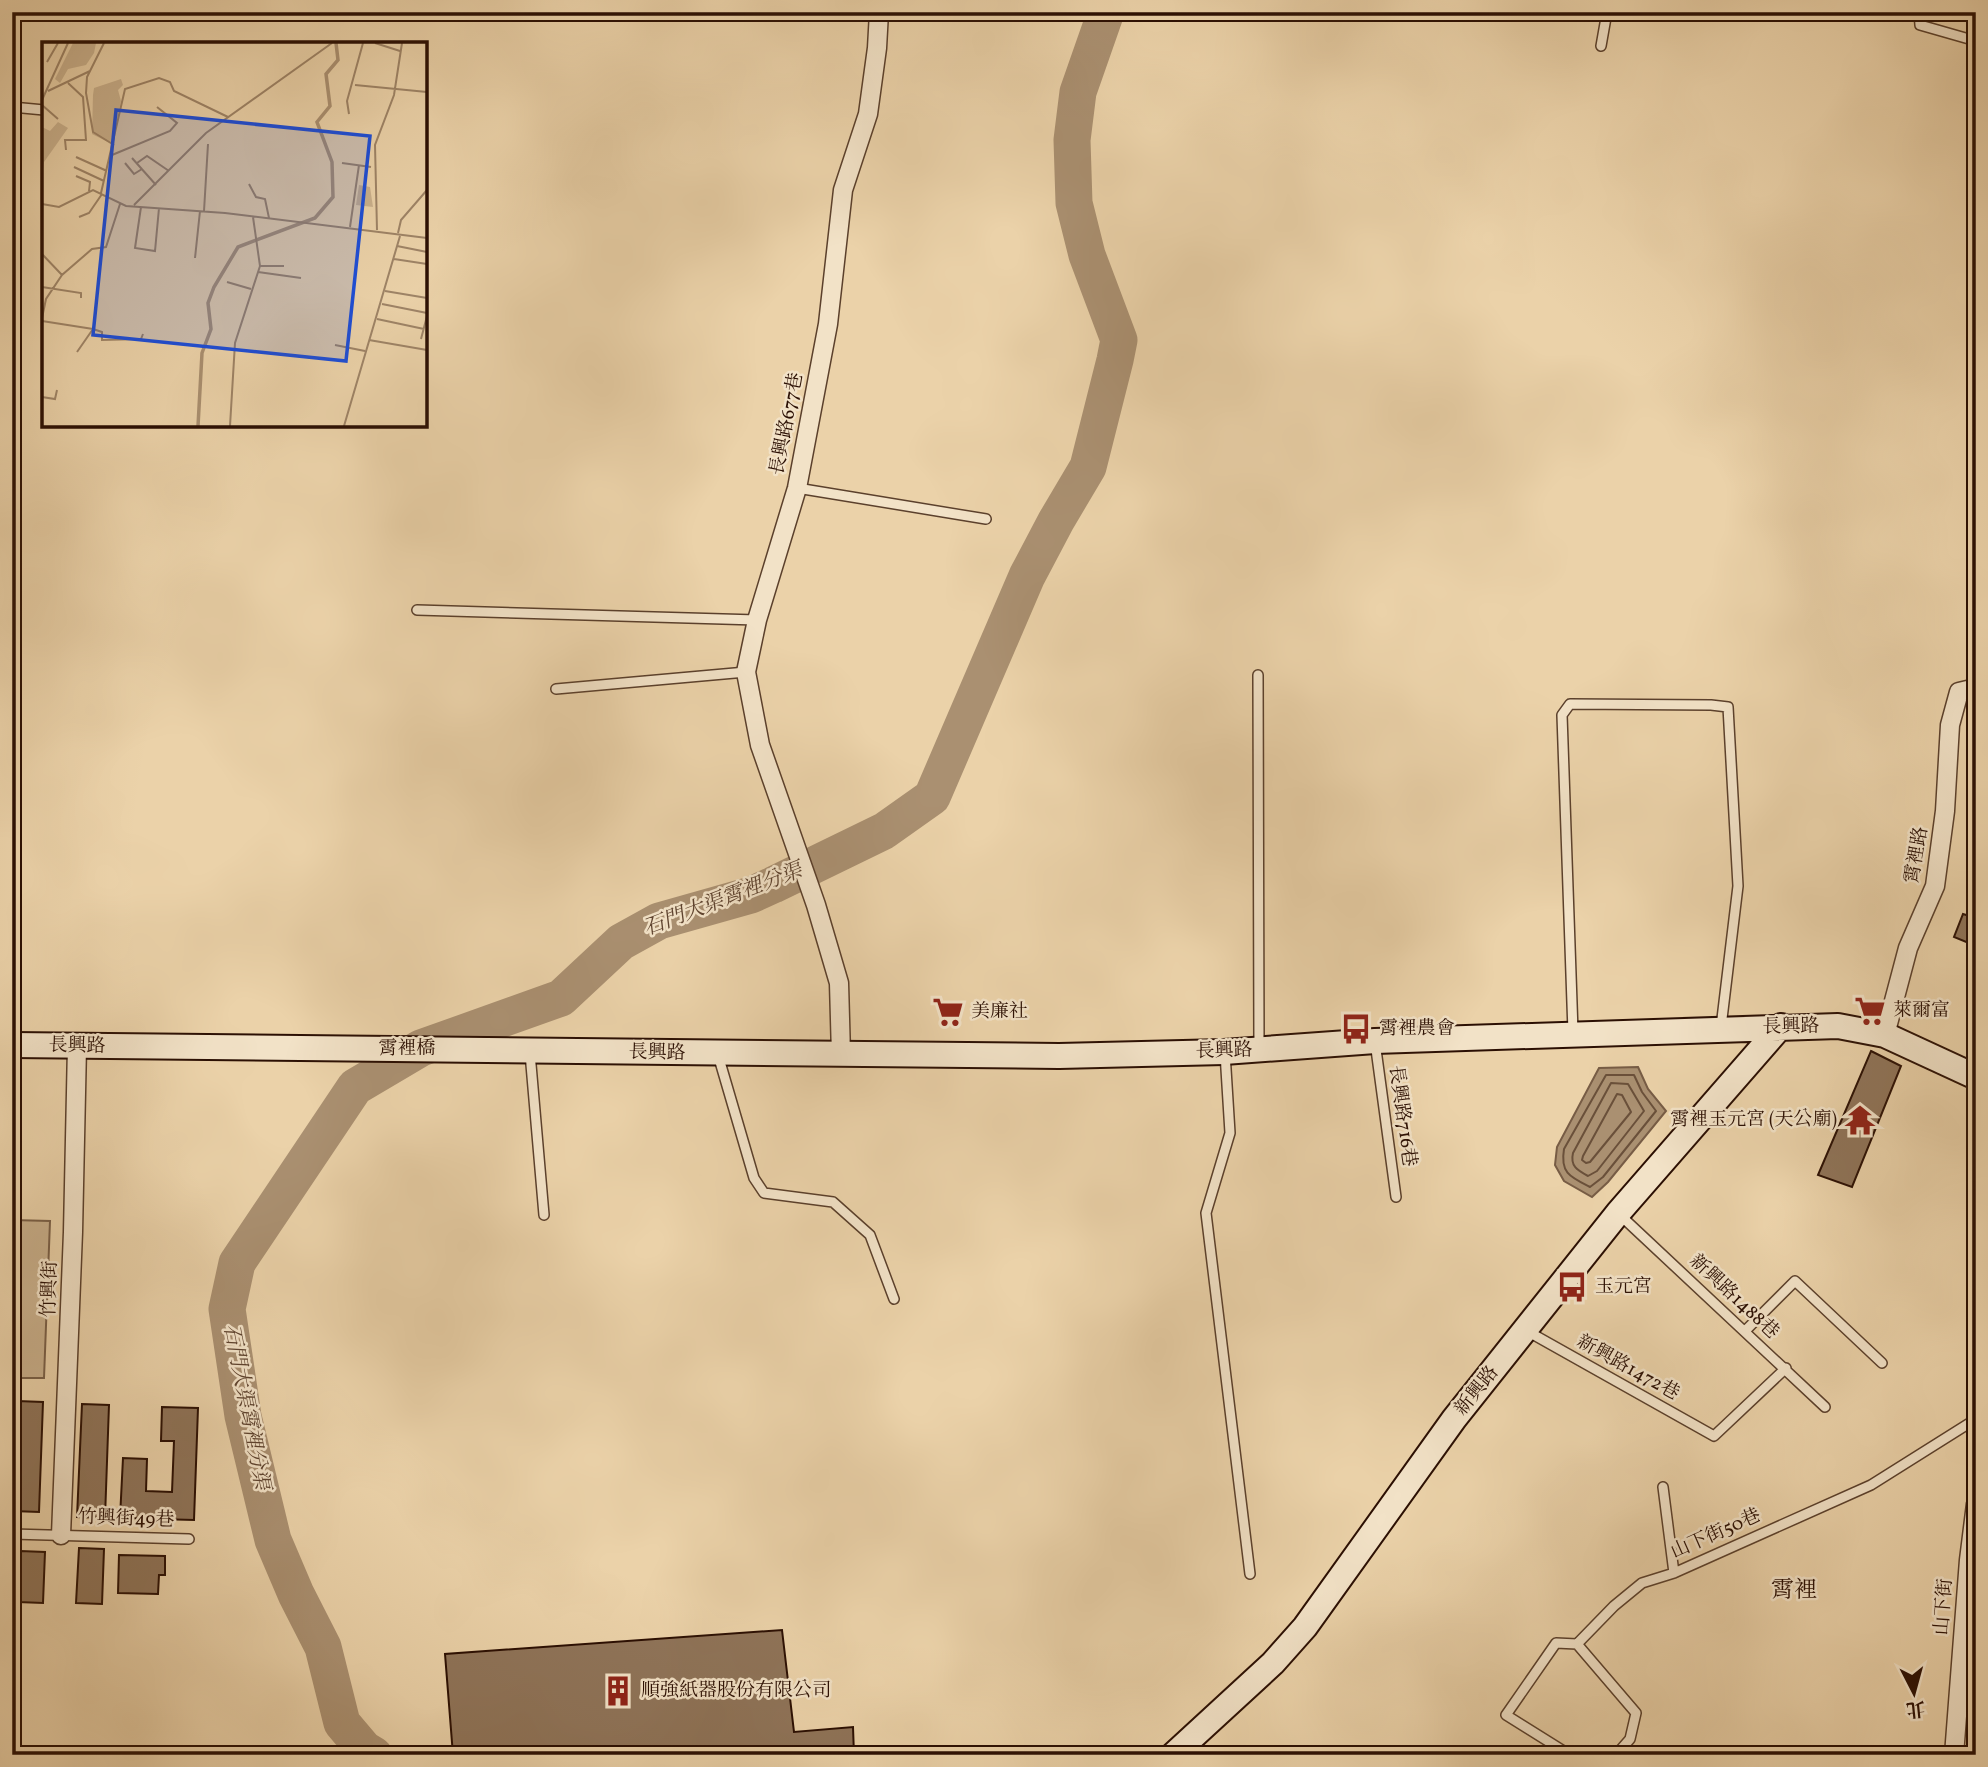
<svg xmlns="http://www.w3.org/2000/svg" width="1988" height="1767" font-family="Vollkorn,'Noto Serif TC',serif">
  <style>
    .green { fill: #cab18d; stroke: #7a6048; stroke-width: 2 }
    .water { fill: #aa9071; stroke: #775c45; stroke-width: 2 }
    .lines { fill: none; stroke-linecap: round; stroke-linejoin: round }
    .shore { stroke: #6a503a; stroke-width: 2 }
    .river { stroke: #aa9071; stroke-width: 37 }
    .building { fill: #8f7459; stroke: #2b0f03; stroke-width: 2 }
    .lane-casing { stroke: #5b402c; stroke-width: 12 }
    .street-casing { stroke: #5b402c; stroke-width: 21 }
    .secondary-casing { stroke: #2b0f03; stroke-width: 28 }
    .lane { stroke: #f2e2c7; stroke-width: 9 }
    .street { stroke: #f2e2c7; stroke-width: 18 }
    .secondary { stroke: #f2e2c7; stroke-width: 24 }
    .labels { text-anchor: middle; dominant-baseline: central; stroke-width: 5; stroke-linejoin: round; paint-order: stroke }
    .street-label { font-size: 19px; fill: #2b0f03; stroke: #f2e2c7 }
    .poi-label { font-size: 19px; fill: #2b0f03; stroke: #f2e2c7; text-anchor: start }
    .water-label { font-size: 21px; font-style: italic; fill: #5e432f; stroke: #f2e2c7 }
    .quarter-label { font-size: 23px; fill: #2b0f03; stroke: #f2e2c7 }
    .inset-river { fill: none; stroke: #aa9071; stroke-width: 3.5 }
    .inset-road { fill: none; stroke: #9e8467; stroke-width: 2 }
    .view { fill: #1d4ed8; fill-opacity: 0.15; stroke: #1d4ed8; stroke-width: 3.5 }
    .inset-edge { fill: none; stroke: #2b0f03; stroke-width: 3.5 }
  </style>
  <rect width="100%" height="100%" fill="#ebd2a9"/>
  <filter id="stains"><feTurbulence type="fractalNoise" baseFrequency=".00286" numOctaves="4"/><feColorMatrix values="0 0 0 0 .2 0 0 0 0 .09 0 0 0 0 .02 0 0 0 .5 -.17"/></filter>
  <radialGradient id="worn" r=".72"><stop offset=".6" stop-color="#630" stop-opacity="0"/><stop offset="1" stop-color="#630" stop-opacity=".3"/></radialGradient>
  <path class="green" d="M12 1220 50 1221 44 1378H12Z"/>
  <path class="water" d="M1638 1067 1648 1089 1666 1111 1608 1182 1592 1197 1564 1181 1555 1165 1557 1147 1599 1068Z"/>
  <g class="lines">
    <path class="shore" d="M1606 1075H1634L1642 1092 1656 1111 1603 1177 1590 1187C1570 1177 1560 1173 1564 1149Z
      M1611 1083 1628 1084 1644 1111 1597 1171 1588 1176C1577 1170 1570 1166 1573 1153Z
      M1617 1094 1622 1095 1631 1112 1590 1162 1586 1163 1582 1160 1583 1156Z"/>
    <path class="river" d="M374 1755 364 1749 342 1723 323 1647 296 1594 273 1540 243 1416 227 1309 237 1263 355 1087 421 1048 561 998 621 942 659 921 751 895 773 885 884 831 932 797 1027 576 1056 521 1088 467 1115 360 1119 340 1087 255 1074 203 1072 140 1078 92 1106 12"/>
  </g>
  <path class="building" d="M1963 914 1976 918V946L1954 937Z
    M1871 1051 1901 1066 1852 1187 1818 1175Z
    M17 1401 43 1402 39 1512 13 1511Z
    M82 1404 109 1405 105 1518 77 1517Z
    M162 1407 198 1408 194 1520 120 1518 123 1458 147 1459 146 1491 172 1492 174 1441H161Z
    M79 1548 104 1549 102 1604 76 1603Z
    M20 1551 45 1552 43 1603 18 1602Z
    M119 1555 165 1556V1575H159L158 1594 118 1593Z
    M782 1630 794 1732 853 1727 854 1755H453L445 1654Z"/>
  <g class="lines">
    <g class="lane-casing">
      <path id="lane" d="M1919 12 1920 25 1976 41
        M1601 46 1607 12
        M12 107 44 110
        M797 488 986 519
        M417 610 757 620
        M1258 675 1259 1048
        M556 689 746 672
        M1573 1032 1562 715 1570 704 1711 705 1728 707 1738 886 1721 1027
        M1375 1042 1396 1197
        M530 1053 544 1215
        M1225 1053 1230 1133 1206 1213 1250 1574
        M718 1055 754 1178 764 1193 833 1202 870 1235 894 1299
        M1620 1215 1825 1407
        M1527 1331 1714 1436 1786 1368
        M1745 1331 1795 1281 1882 1363
        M1663 1487 1674 1573
        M12 1534 189 1539
        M1577 1644 1636 1713 1630 1739 1616 1755
        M1570 1755 1506 1715 1556 1643 1577 1644 1614 1606 1642 1583 1674 1573 1871 1485 1976 1419"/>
    </g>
    <g class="street-casing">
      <path id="street" d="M1885 1035 1908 948 1935 886 1945 811 1950 725 1959 692 1976 688
        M841 1055 839 983 816 905 760 745 746 672 757 620 797 488 828 324 843 190 868 114 877 48 879 12
        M61 1535 73 1232 77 1046
        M1954 1755 1969 1560 1976 1504"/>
    </g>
    <g class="secondary-casing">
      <path id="secondary" d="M12 1045 1059 1056 1224 1052 1375 1041 1838 1026 1885 1035 1976 1077
        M1173 1755 1273 1663 1305 1627 1454 1419 1618 1213 1781 1026"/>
    </g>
    <use href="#lane" class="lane"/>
    <use href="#street" class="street"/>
    <use href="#secondary" class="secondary"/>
  </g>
  <defs>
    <g id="supermarket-bare" transform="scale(2.415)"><path d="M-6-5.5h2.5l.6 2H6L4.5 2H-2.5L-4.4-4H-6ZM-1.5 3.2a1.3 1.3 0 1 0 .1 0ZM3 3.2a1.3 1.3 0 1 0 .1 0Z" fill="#8f2418" stroke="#f2e2c7" stroke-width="2.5" paint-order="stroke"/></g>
    <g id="bus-bare" transform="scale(2.415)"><path d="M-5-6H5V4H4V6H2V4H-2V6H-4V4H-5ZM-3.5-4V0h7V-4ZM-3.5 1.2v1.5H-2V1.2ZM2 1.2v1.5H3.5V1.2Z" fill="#8f2418" stroke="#f2e2c7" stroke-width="2.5" paint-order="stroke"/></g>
    <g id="temple-bare" transform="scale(2.415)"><path d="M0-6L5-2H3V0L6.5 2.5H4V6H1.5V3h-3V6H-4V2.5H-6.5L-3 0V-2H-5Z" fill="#8f2418" stroke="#f2e2c7" stroke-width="2.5" paint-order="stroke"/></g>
    <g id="building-bare" transform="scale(2.415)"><path d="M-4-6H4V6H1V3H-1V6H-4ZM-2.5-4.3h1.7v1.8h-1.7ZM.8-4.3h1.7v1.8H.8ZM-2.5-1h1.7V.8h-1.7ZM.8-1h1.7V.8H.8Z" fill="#8f2418" stroke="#f2e2c7" stroke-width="2.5" paint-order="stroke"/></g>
  </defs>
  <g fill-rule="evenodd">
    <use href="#supermarket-bare" x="1870" y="1011"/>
    <use href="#supermarket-bare" x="948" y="1012"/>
    <use href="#bus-bare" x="1356" y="1029"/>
    <use href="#temple-bare" x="1860" y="1120"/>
    <use href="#bus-bare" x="1572" y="1287"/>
    <use href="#building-bare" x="618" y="1691"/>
  </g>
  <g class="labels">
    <g class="street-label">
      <text transform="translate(787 424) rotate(-79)">長興路677巷</text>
      <text transform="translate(1917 855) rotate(-80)">霄裡路</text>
      <text transform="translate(1791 1027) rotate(-1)">長興路</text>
      <text transform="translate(77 1046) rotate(1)">長興路</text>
      <text x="407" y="1049">霄裡橋</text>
      <text transform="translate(1224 1051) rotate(-2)">長興路</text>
      <text transform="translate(657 1053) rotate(1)">長興路</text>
      <text transform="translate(1402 1116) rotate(82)">長興路716巷</text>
      <text transform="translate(50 1289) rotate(-88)">竹興街</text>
      <text transform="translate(1734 1297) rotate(43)">新興路1488巷</text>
      <text transform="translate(1628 1368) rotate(29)">新興路1472巷</text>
      <text transform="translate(1477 1391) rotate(-51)">新興路</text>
      <text transform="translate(126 1519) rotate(2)">竹興街49巷</text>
      <text transform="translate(1716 1534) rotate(-24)">山下街50巷</text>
      <text transform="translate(1944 1607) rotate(-86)">山下街</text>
    </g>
    <g class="poi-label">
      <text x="1893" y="1011">萊爾富</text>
      <text x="971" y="1012">美廉社</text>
      <text x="1379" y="1029">霄裡農會</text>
      <text x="1837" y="1120" text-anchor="end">霄裡玉元宮 (天公廟)</text>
      <text x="1595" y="1287">玉元宮</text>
      <text x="641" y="1691">順強紙器股份有限公司</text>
    </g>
    <g class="water-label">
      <text transform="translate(723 900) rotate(-21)">石門大渠霄裡分渠</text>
      <text transform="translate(246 1407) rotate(79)">石門大渠霄裡分渠</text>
    </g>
    <g class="quarter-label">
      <text x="1794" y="1591">霄裡</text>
    </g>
  </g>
  <g transform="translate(42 42)">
    <rect width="385" height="385" fill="#ebd2a9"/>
    <path d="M31 1H54L52 11 44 23 26 27 18 41 13 37ZM79 37 81 43 76 48 79 59 70 102 50 92 51 53 52 46ZM16 80 26 86 2 120 0 135V85L8 89ZM317 143 328 145 331 165 314 163Z" fill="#cab18d"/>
    <path class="inset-river" d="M156 384 160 311 169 287 166 261 172 245 196 205 273 176 291 155 290 120 275 80 288 64 284 32 296 18 294 1"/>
    <path class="inset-road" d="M62 1 45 35 44 51 51 90 72 103M333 1 358 9M5 20 16 1M313 43 385 50M6 49 48 29M0 58 26 1M0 63 16 77M307 72 305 59 321 1M24 108 23 98H44L41 55 26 41M70 113 128 89 135 81 115 65M34 115 65 129M90 116 114 143M83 121 92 132 100 127M95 121 105 114 127 129M300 121 329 125M32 125 62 139M34 134 48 140 47 149M207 142 214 155 223 157 227 176M59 151 83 47 117 36 128 40 132 49 186 75M0 162 17 165 51 148 84 164 183 171 385 196M92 163 164 91 290 1M99 165 93 206 113 209 117 166M162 169 166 102M37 175 47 171 60 152M308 185 317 123M335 188 333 103 352 53 360 1M356 191 359 178 385 148M355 204 385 210M0 212 20 233M153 216 158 169M352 217 385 222M218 224H242M216 230 259 236M185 240 209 247M0 245 39 251V256M343 249 385 256M340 262 385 271M0 276 4 257 20 233 50 207 64 205 78 162M335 277 382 287M0 279 51 287 60 290V298L99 297 101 292M379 297 385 274M327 298 385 308M293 303 323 309M35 310 51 287M0 355 13 357 15 348M188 384 193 301 218 224 211 175M302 384 358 194"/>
    <path class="view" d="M74 68 328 94 304 319 51 293Z"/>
    <rect width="385" height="385" class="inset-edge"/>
  </g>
  <rect width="1988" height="1767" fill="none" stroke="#ebd2a9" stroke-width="42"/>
  <rect x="14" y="14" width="1960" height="1739" fill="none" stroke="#2b0f03" stroke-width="3.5"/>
  <rect x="21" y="21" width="1946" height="1725" fill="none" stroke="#2b0f03" stroke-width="2"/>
  <g transform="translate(1914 1693) rotate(174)" stroke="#f2e2c7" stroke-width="5" paint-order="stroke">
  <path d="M0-5L12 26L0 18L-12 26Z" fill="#2b0f03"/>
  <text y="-10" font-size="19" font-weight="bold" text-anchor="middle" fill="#2b0f03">北</text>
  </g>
  <rect width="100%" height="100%" filter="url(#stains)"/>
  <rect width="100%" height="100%" fill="url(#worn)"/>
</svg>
